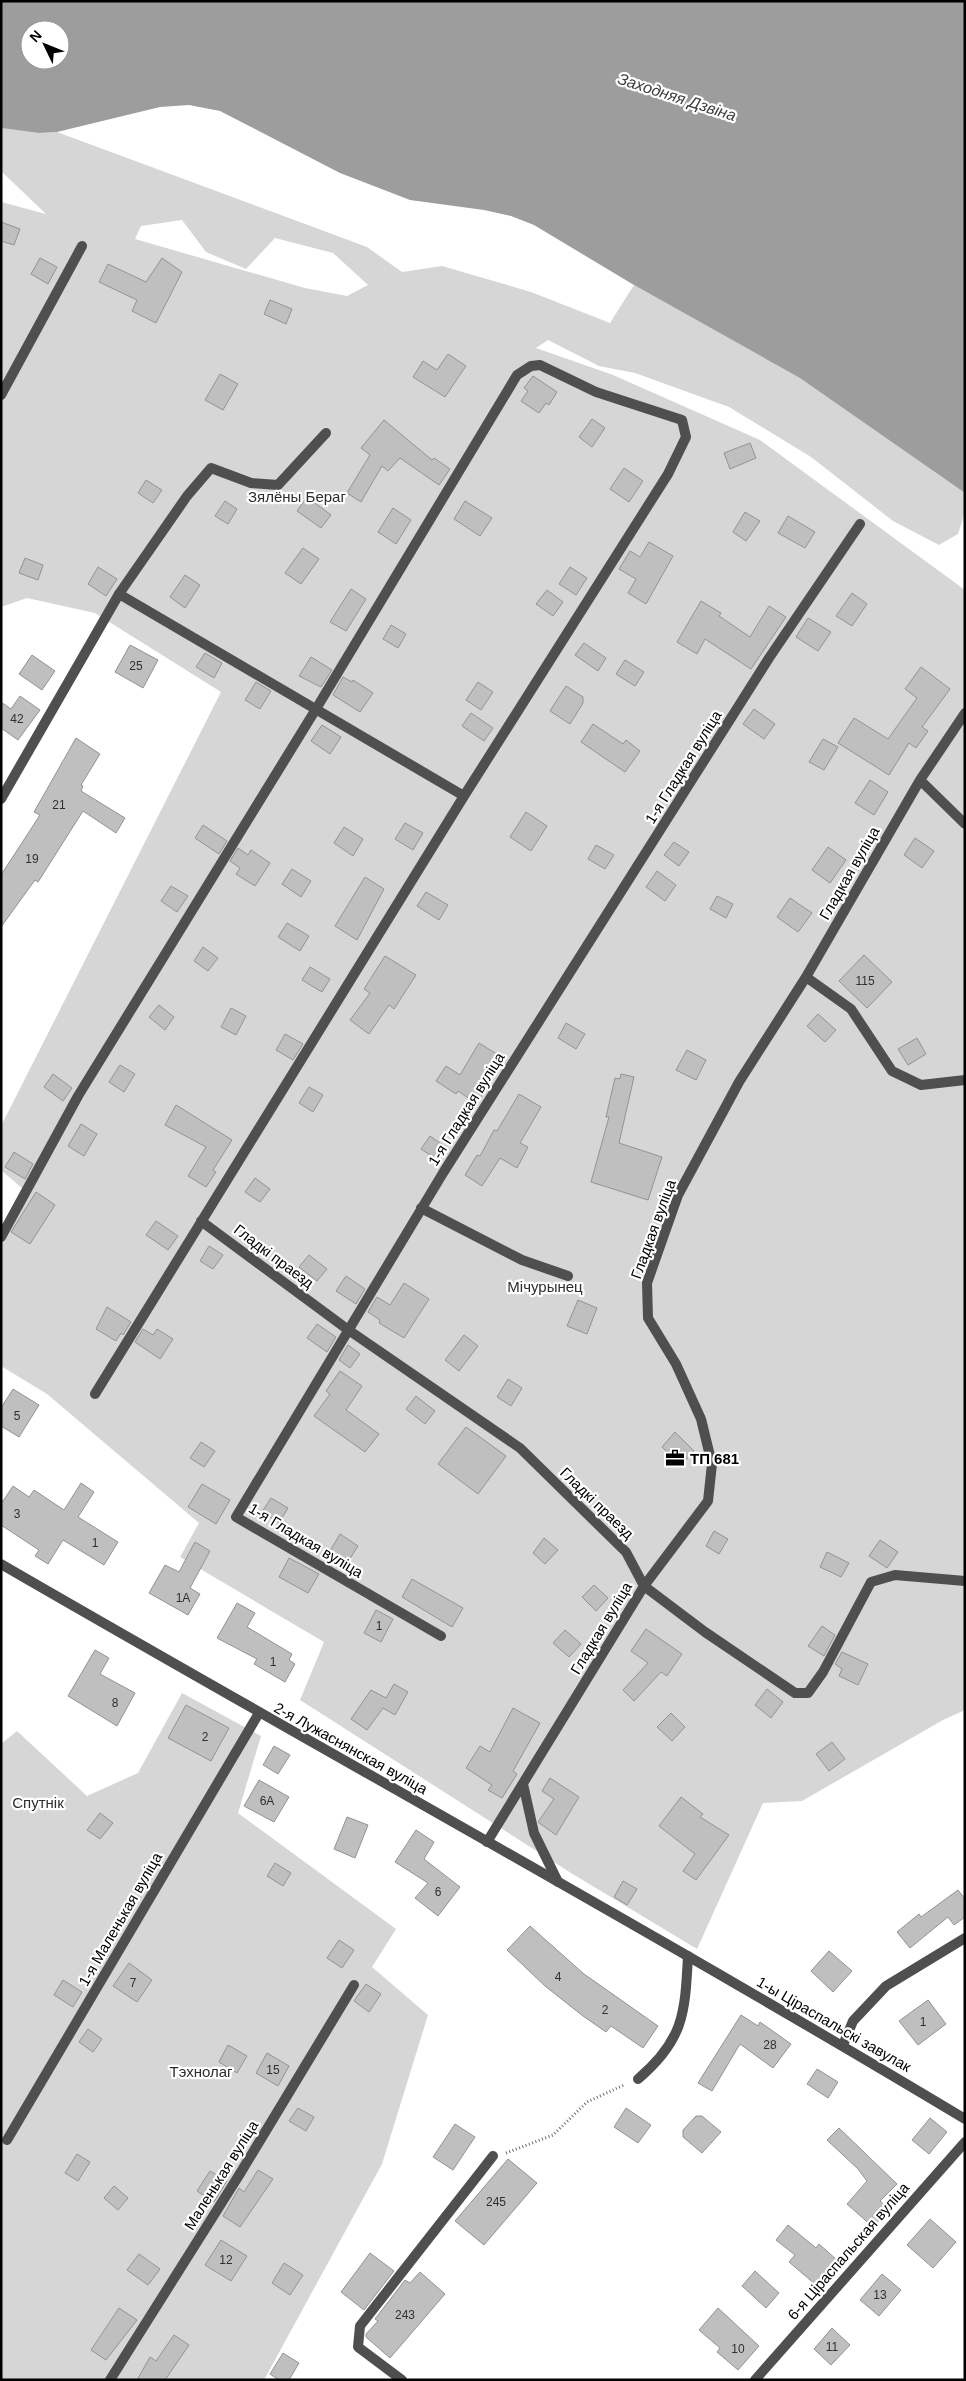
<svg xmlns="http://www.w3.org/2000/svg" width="966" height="2381" font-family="Helvetica,sans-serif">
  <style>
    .green { fill: #d6d6d6; fill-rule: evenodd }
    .water { fill: #9d9d9d; fill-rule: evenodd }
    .building { fill: #bfbfbf; stroke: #939393 }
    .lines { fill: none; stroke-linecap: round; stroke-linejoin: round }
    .path { stroke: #717171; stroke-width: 3; stroke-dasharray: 1 2.5; stroke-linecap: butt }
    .lane { stroke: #4f4f4f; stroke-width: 10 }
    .street { stroke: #4f4f4f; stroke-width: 10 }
    .labels { text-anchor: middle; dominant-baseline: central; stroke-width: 4.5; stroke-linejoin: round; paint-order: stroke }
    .number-label { font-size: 12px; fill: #303030 }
    .park-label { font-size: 15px; fill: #2d2d2d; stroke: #fff }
    .street-label { font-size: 15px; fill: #000; stroke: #fff }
    .poi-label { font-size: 15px; font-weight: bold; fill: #000; stroke: #fff; text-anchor: start }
    .water-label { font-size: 16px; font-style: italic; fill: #3e3e3e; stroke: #fff }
  </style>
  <rect width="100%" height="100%" fill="#fff"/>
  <path class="green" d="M1 128 39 133 57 132 367 247 402 272 442 266 531 292 610 323 634 285 801 378 965 493V512L958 534 939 545 893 521 811 457 729 407 635 373 599 366 548 340 536 348 613 375 760 440 965 590V1710L943 1720 802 1801 763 1803 697 1949 571 1873 300 1700 324 1642 180 1557 199 1523 47 1394 1 1366V1227L23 1189 1 1170V1126L221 692 95 613 27 598 1 607V202L46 214 1 171ZM182 220 206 252 246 269 275 238 333 253 368 285 347 296 305 288 135 239 141 226Z
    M182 1693 261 1736 238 1813 396 1929 372 1967 428 2015 382 2164 264 2380H1V1744L17 1731 87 1796 138 1773Z"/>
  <path class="water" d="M1 1H965V493L800 378 634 285 534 225 511 216 484 210 410 200 340 173 220 111 189 105 160 107 57 132 39 133 1 128ZM30 30H60V60H30Z"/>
  <path class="building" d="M1 222 20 229 14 245 1 241Z
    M40 258 57 267 48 284 31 274Z
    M162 258 182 272 156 323 132 311 137 300 99 282 108 264 146 282Z
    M270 300 292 309 286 324 264 314Z
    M448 354 466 366 445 397 413 377 423 361 437 370Z
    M220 374 238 384 223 410 205 400Z
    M533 376 557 392 549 405 546 403 539 413 521 401 528 391 524 388Z
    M592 419 605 428 592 447 579 437Z
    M384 420 432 460 434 458 450 469 439 485 400 458 388 471 382 466 361 502 347 493 370 455 361 448Z
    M750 443 756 458 730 469 724 453Z
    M624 468 643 481 629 502 610 489Z
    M146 480 162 490 153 503 138 493Z
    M307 497 331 515 321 528 297 511Z
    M225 501 237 509 228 524 215 516Z
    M465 501 492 518 480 536 454 519Z
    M393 508 411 520 396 544 378 532Z
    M745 512 760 521 746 541 733 532Z
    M788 516 815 532 805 548 778 533Z
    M649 542 673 556 646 604 628 593 636 579 619 569 630 551 640 557Z
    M303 548 319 559 301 584 285 573Z
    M25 558 43 565 38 580 19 573Z
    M98 567 117 579 106 596 88 584Z
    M570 567 587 578 576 595 559 584Z
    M185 575 200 585 185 608 170 597Z
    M351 589 366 599 346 631 330 622Z
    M547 590 563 602 553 616 536 604Z
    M852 593 867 604 852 626 836 616Z
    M701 601 721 613 719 616 750 637 769 606 786 617 751 669 705 639 697 654 677 642Z
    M808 618 831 632 818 651 796 637Z
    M391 625 406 634 398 648 383 639Z
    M584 643 606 658 598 671 575 655Z
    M130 645 158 660 143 688 115 672Z
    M205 653 222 663 214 678 196 667Z
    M32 655 55 671 42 690 19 674Z
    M311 657 332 670 321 687 299 676Z
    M625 660 644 672 635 686 616 674Z
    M921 667 950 689 922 727 928 731 916 748 909 743 889 775 838 743 854 718 888 739 917 698 905 689Z
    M343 677 352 682 353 680 373 693 360 712 333 695Z
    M256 682 271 691 260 709 245 700Z
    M478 682 493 692 481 710 466 700Z
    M566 686 583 697V703L570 724 550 711Z
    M20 696 40 710 18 740 1 728V702L11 709Z
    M754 709 775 724 764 739 743 724Z
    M471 713 493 728 484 741 462 726Z
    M593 724 623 744 626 740 640 751 625 772 581 742Z
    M322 725 341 737 330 754 311 741Z
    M76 738 100 754 81 785 83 786 81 791 125 818 116 833 83 811 38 882 35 880 1 927V875L40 815 34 812Z
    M823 739 838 747 824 770 809 762Z
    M870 780 888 792 874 815 855 803Z
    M526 812 547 826 531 851 510 837Z
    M405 823 423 833 413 850 395 839Z
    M203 825 227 841 219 854 195 838Z
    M344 827 363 839 353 856 334 843Z
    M915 838 934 851 922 868 904 855Z
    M674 842 689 852 679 866 664 855Z
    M596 845 614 855 605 869 588 859Z
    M828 847 846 860 830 883 812 870Z
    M238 848 248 855 251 850 270 863 255 886 236 874 240 868 230 861Z
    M292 869 311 881 301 897 282 884Z
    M657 871 676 885 665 901 646 887Z
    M365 877 384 889 357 940 335 926Z
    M171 886 188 896 177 912 161 901Z
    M426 892 448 905 439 920 417 906Z
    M717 896 733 904 726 918 710 909Z
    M790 898 812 913 798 932 777 917Z
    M287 923 309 936 300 951 278 937Z
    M203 947 218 958 208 971 194 961Z
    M864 955 892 982 867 1008 839 981Z
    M385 956 416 975 394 1009 389 1005 369 1034 350 1020 370 993 364 989Z
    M310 967 330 979 322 992 302 980Z
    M159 1005 174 1017 165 1030 149 1017Z
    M231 1008 246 1016 236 1035 221 1027Z
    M818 1014 836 1030 825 1042 807 1026Z
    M566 1023 585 1034 576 1049 558 1038Z
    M285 1034 303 1044 293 1060 276 1050Z
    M917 1038 926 1054 908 1065 898 1049Z
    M479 1043 503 1058 477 1104 458 1091 456 1094 436 1081 446 1066 460 1075Z
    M687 1050 706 1060 696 1080 676 1070Z
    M120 1065 135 1074 124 1092 109 1082Z
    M53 1074 72 1088 63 1101 44 1087Z
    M621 1074 634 1077 619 1143 662 1157 648 1200 591 1182 609 1117H606L615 1078 620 1079Z
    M309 1087 323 1095 313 1112 299 1103Z
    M519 1094 541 1107 520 1143 528 1147 517 1168 500 1158 482 1186 465 1175 477 1155 480 1156 494 1130 497 1131Z
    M176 1105 232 1140 213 1170 216 1172 206 1187 188 1176 206 1147 165 1125Z
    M81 1124 97 1134 84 1156 68 1146Z
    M430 1136 447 1148 438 1160 421 1149Z
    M14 1152 33 1164 25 1179 5 1167Z
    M255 1178 270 1189 260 1202 245 1192Z
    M36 1192 55 1205 30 1244 11 1232Z
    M156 1221 178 1236 168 1250 146 1235Z
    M209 1246 223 1255 213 1269 200 1261Z
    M309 1255 327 1269 317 1281 299 1267Z
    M346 1276 365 1289 356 1304 336 1291Z
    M404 1283 429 1299 404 1338 379 1323 380 1320 368 1312 377 1297 390 1305Z
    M578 1300 597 1308 587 1334 567 1326Z
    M107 1307 131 1322 123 1335 121 1333 116 1341 96 1329Z
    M317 1324 336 1337 327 1352 307 1338Z
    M143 1329 153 1335 157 1329 173 1339 160 1359 135 1342Z
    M464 1335 478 1346 459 1371 445 1360Z
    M348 1345 360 1354 350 1368 339 1360Z
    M340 1371 362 1386 346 1410 379 1434 365 1452 314 1416 330 1394 326 1391Z
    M508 1379 522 1388 511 1406 497 1397Z
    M13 1389 39 1405 19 1437 1 1426V1408Z
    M416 1396 435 1411 425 1424 406 1409Z
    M466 1427 506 1456 478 1494 438 1464Z
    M675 1432 694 1451 681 1465 662 1447Z
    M201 1442 215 1451 204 1467 190 1458Z
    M81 1483 94 1492 78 1517 118 1542 104 1565 63 1540 48 1564 35 1556 39 1550 1 1525V1504L13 1486 29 1497 34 1490 64 1510Z
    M202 1484 230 1500 216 1524 188 1507Z
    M271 1498 288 1508 279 1523 262 1512Z
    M714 1531 728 1539 719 1554 706 1546Z
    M340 1534 358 1546 347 1563 330 1551Z
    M544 1538 558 1550 545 1564 533 1553Z
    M880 1540 898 1552 887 1568 869 1556Z
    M195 1542 210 1551 190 1588 200 1594 188 1615 149 1593 165 1565 179 1572Z
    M827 1552 849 1563 841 1577 820 1567Z
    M289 1558 319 1574 308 1593 279 1577Z
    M412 1579 463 1608 452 1627 402 1597Z
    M594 1585 608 1598 596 1611 582 1597Z
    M237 1603 255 1613 247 1627 292 1654 289 1660 295 1664 285 1682 254 1664 257 1659 217 1638Z
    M376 1610 393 1619 381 1642 364 1633Z
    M822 1626 835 1635 824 1656 808 1646Z
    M646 1629 682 1654 667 1676 661 1672 634 1701 623 1690 648 1663 631 1651Z
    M565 1630 581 1644 569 1657 553 1643Z
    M95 1650 109 1658 100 1674 135 1693 117 1726 68 1696Z
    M842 1652 868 1664 858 1685 839 1676 842 1669 835 1664Z
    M394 1684 408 1692 395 1715 383 1708 367 1730 351 1719 371 1690 386 1698Z
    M767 1689 783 1702 771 1718 755 1705Z
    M186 1705 229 1728 211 1761 168 1738Z
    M513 1708 540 1723 513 1771 517 1774 502 1798 488 1790 492 1785 466 1768 480 1746 490 1752Z
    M671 1713 685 1727 672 1741 657 1727Z
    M832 1742 845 1759 829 1771 816 1754Z
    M274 1746 290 1755 278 1774 263 1765Z
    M550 1778 579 1797 556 1835 538 1822 554 1799 542 1791Z
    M259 1780 289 1797 274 1822 244 1806Z
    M681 1797 703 1814 700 1817 729 1835 696 1880 683 1871 695 1854 659 1826Z
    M100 1813 113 1823 100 1839 87 1830Z
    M347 1817 368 1825 355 1858 334 1849Z
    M416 1830 434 1842 424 1859 460 1887 438 1916 415 1898 428 1883 395 1862Z
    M275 1863 291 1873 283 1886 267 1876Z
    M623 1881 637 1889 627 1905 614 1897Z
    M958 1890 965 1899V1917L954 1925 948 1917 910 1948 897 1932 919 1914 921 1917Z
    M530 1926 584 1974 658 2026 643 2048 611 2026 606 2032 583 2016 545 1986 507 1950Z
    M339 1940 354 1950 342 1968 327 1958Z
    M829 1951 852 1971 833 1992 811 1971Z
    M129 1963 152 1980 137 2002 113 1986Z
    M63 1980 82 1992 73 2007 54 1995Z
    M366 1984 381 1994 369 2012 354 2001Z
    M928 2000 946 2024 918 2045 899 2021Z
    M741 2015 758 2026 760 2022 791 2044 773 2068 740 2044 712 2091 698 2083Z
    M88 2029 102 2039 93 2052 79 2042Z
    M228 2045 247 2056 237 2073 219 2062Z
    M267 2053 289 2066 278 2086 256 2073Z
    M817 2069 838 2082 828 2098 807 2084Z
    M298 2108 314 2117 306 2131 289 2121Z
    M626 2108 651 2125 638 2143 614 2127Z
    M696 2116H702L721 2132 702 2153 683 2137V2130Z
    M930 2118 947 2132 929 2154 912 2140Z
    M455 2124 475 2137 453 2170 433 2157Z
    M839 2128 897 2184 880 2201 889 2209 873 2227 847 2204 867 2181 858 2169 827 2140Z
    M77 2154 90 2162 78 2181 65 2173Z
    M508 2159 537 2183 484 2245 455 2221Z
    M258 2170 273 2179 240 2227 223 2216 239 2188 244 2192Z
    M210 2171 227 2181 214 2202 197 2191Z
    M114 2186 128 2198 118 2210 104 2198Z
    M930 2219 956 2242 933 2268 907 2245Z
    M788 2225 816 2248 819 2244 837 2260 816 2285 789 2262 795 2255 776 2240Z
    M221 2240 247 2256 231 2281 205 2265Z
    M370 2253 394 2271 364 2310 341 2292Z
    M139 2254 160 2269 148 2285 127 2270Z
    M284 2263 303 2275 290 2295 272 2283Z
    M755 2271 779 2293 766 2308 742 2286Z
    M420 2272 445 2294 390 2358 366 2337V2334L378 2321 375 2319 405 2280 410 2283Z
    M882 2274 901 2290 879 2316 860 2300Z
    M119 2308 137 2320 106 2360 91 2350Z
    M718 2308 759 2346 738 2370 717 2352 720 2348 699 2330Z
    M832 2328 850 2345 831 2365 814 2349Z
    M174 2335 189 2345 165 2380H137L150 2357 156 2361Z
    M283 2353 299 2363 289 2380H279L270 2374Z"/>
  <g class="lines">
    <path class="path" d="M506 2153 553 2135 587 2102 624 2085"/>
    <path class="lane" d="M1 395 82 246
      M326 433 278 485 251 483 211 468 187 496 119 594 464 796
      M920 780 965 824
      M806 977 851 1009 892 1071 921 1085 965 1080
      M421 1208 522 1260 568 1276
      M201 1221 347 1329 520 1448 626 1552 644 1586 705 1632 795 1693H808L823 1672 871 1582 895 1575 965 1581
      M1 1237 78 1096 316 709 517 375 531 366 540 365 596 392 682 420 686 437 668 474 464 796 95 1394
      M441 1636 236 1517 443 1173 769 658 860 524
      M523 1784 534 1833 558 1882
      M487 1842 644 1586 708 1501 712 1464 701 1419 676 1364 648 1318 647 1283 678 1195 739 1082 806 977 920 780 965 713
      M638 2079C684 2040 685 2013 688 1956
      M7 2140 259 1713
      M110 2380 241 2172 354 1985
      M402 2380 358 2347 360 2326 493 2156"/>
    <path class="street" d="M1 799 119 594
      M1 1564C322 1750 647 1928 965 2119
      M843 2045 853 2021 886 1986 965 1938
      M755 2380 965 2142"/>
  </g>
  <defs>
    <g id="office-bare" transform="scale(1.5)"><path d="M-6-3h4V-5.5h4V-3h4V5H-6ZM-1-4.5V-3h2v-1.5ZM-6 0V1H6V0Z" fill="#000" stroke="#fff" stroke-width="2.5" paint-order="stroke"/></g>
  </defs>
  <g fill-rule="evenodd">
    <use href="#office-bare" x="675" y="1458"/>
  </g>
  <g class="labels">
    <g class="number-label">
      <text x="136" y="666">25</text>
      <text x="17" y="719">42</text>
      <text x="59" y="805">21</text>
      <text x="32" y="859">19</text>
      <text x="865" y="981">115</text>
      <text x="17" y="1416">5</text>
      <text x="17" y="1514">3</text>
      <text x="95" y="1543">1</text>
      <text x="183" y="1598">1А</text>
      <text x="379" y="1626">1</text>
      <text x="273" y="1662">1</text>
      <text x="115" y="1703">8</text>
      <text x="205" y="1737">2</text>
      <text x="267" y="1801">6А</text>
      <text x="438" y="1892">6</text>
      <text x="558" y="1977">4</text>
      <text x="133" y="1983">7</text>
      <text x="605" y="2010">2</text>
      <text x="923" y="2022">1</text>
      <text x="770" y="2045">28</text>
      <text x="273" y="2070">15</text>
      <text x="496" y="2202">245</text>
      <text x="226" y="2260">12</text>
      <text x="880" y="2295">13</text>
      <text x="405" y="2315">243</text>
      <text x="832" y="2347">11</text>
      <text x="738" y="2349">10</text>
    </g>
    <g class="park-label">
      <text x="297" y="496">Зялёны Бераг</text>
      <text x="545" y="1286">Мічурынец</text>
      <text x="38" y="1802">Спутнік</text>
      <text x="201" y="2071">Тэхнолаг</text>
    </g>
    <g class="street-label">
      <text transform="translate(683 767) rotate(-58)">1-я Гладкая вуліца</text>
      <text transform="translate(849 873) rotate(-60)">Гладкая вуліца</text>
      <text transform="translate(466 1109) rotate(-58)">1-я Гладкая вуліца</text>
      <text transform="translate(653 1229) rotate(-70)">Гладкая вуліца</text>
      <text transform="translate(274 1256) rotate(37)">Гладкі праезд</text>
      <text transform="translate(597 1503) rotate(44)">Гладкі праезд</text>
      <text transform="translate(306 1540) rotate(31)">1-я Гладкая вуліца</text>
      <text transform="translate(601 1628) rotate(-59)">Гладкая вуліца</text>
      <text transform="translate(351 1748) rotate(29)">2-я Лужаснянская вуліца</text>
      <text transform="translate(120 1919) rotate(-60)">1-я Маленькая вуліца</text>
      <text transform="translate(834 2024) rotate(30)">1-ы Ціраспальскі завулак</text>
      <text transform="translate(221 2175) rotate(-58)">Маленькая вуліца</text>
      <text transform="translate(848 2251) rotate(-49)">6-я Ціраспальская вуліца</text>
    </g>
    <g class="poi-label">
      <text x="690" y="1458">ТП 681</text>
    </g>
    <g class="water-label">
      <text transform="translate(677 97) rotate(18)">Заходняя Дзвіна</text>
    </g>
  </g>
  <rect width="966" height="2381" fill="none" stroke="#000000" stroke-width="5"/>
  <g transform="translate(45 45) rotate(313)"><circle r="24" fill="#ffffff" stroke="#999999"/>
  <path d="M0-4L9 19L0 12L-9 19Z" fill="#000000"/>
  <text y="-8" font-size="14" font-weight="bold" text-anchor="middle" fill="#000000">N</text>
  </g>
</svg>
